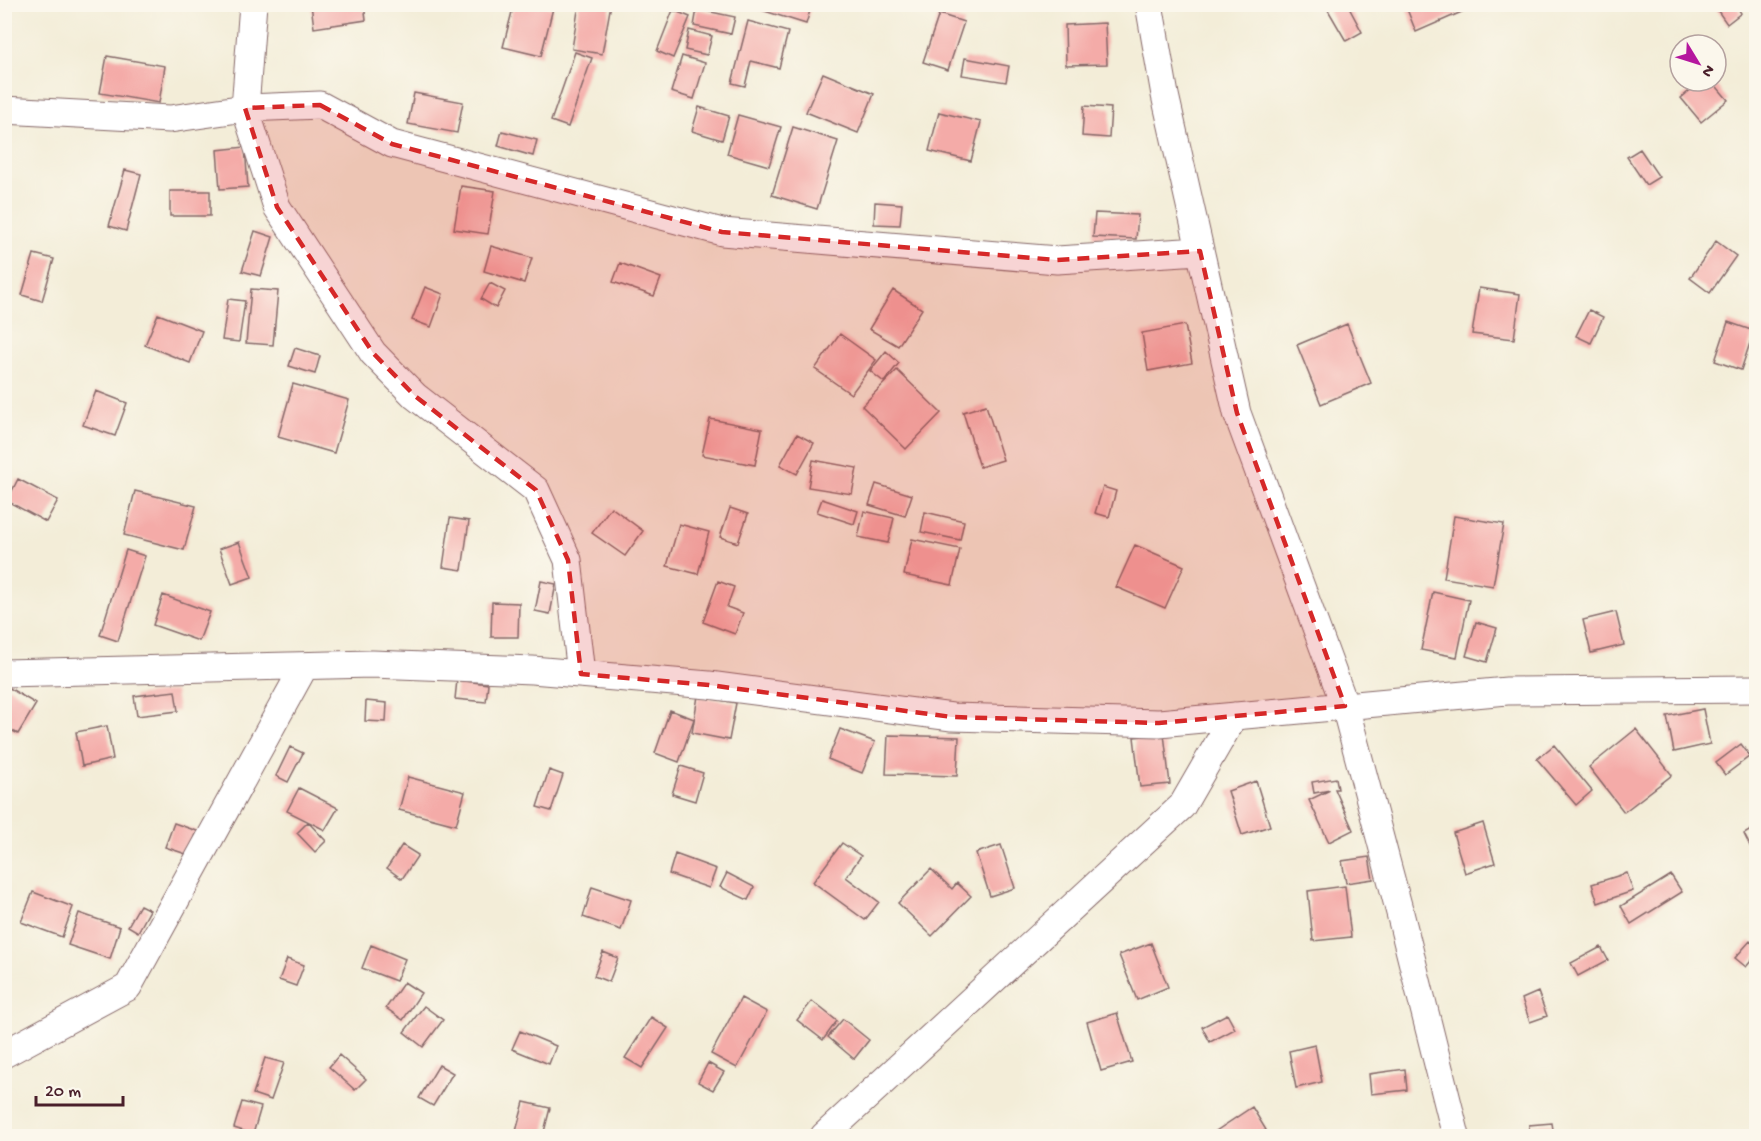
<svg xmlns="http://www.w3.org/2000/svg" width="1761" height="1141" font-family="'Gochi Hand',sans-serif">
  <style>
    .building { fill: #f4aba8 }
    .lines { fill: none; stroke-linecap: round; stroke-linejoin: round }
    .minor-casing { stroke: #856768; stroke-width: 29 }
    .minor { stroke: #fff; stroke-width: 27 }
    .marked { fill: #d62828; fill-opacity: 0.2; stroke: #d62828; stroke-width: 4.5; stroke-dasharray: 12 8; stroke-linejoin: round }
  </style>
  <rect width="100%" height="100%" fill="#fbf7ec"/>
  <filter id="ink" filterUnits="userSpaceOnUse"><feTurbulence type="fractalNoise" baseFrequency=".0167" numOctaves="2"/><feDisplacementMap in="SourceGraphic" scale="12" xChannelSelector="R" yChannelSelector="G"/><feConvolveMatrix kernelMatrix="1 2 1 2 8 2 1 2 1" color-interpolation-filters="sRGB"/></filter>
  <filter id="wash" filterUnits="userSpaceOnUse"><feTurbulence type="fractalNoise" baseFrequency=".008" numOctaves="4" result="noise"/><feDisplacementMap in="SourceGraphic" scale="24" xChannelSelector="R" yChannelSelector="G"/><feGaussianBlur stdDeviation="1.35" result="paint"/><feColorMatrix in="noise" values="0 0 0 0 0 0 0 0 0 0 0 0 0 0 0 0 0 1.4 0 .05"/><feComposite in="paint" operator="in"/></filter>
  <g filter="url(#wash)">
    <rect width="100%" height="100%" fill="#f3edd8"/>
    <g id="blocks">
      <path class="building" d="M311 4H364L366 20 314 28Z
        M514 4H538L553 8 541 56 503 47Z
        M579 4H611L602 54 572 49Z
        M742 4H812L806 24Z
        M1337 4H1347L1362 32 1346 41 1328 10Z
        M1405 4H1472L1473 7 1416 32Z
        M1713 4H1735L1741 13 1727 24Z
        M697 9 735 17 731 34 694 26Z
        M673 10 690 17 673 58 657 51Z
        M939 14 964 22 948 70 923 62Z
        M748 21 788 32 779 68 751 61 745 86 732 83Z
        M1105 23 1107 64 1066 65 1065 25Z
        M689 30 712 36 707 55 685 50Z
        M575 52 592 58 568 127 551 121Z
        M107 56 165 66 159 103 100 93Z
        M682 56 705 63 694 99 671 92Z
        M965 58 1009 66 1006 82 962 75Z
        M823 73 874 94 858 133 806 112Z
        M1701 81H1712L1728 100 1701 122 1681 98Z
        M414 93 463 102 457 133 408 124Z
        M1084 106 1111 108 1109 138 1082 136Z
        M699 107 729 116 722 140 692 131Z
        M939 112 981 122 971 161 929 151Z
        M738 115 781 127 769 166 727 154Z
        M793 127 838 141 817 209 772 195Z
        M502 131 537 140 533 156 498 146Z
        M245 147 248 187 220 189 217 150Z
        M1640 149 1659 177 1646 185 1627 157Z
        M125 170 141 174 126 231 109 226Z
        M461 186 495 191 488 234 454 229Z
        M170 191H210V216H170Z
        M875 202 902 204 900 225 874 224Z
        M1095 213 1138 215 1136 239 1093 237Z
        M255 231 273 237 261 276 242 271Z
        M1716 241 1736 256 1710 293 1690 278Z
        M491 246 532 258 524 283 484 271Z
        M34 254 54 259 42 301 22 295Z
        M620 263 661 278 654 296 613 282Z
        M490 283 505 291 496 308 481 299Z
        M425 287 443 294 431 327 412 320Z
        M1479 288 1520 294 1514 339 1472 334Z
        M251 289 278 291 273 345 246 343Z
        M893 290 922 309 898 346 869 329Z
        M228 299 245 301 239 342 222 340Z
        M1589 310 1603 317 1591 343 1576 336Z
        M158 314 202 331 190 363 145 345Z
        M1728 322 1754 331 1741 370 1715 361Z
        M1347 324 1371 383 1321 404 1297 345Z
        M1185 325 1192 363 1148 371 1142 333Z
        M840 334 876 360 851 394 815 369Z
        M295 348 320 356 315 374 289 366Z
        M886 351 899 363 884 382 870 371Z
        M897 370 941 413 906 449 862 406Z
        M293 384 349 400 334 453 278 437Z
        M96 391 127 403 115 436 83 425Z
        M986 405 1003 460 980 467 963 412Z
        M710 419 762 429 755 465 702 455Z
        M797 434 814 443 797 474 780 465Z
        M813 460 857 468 852 494 808 487Z
        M18 479 58 500 46 522 7 501Z
        M876 484 912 495 905 516 869 505Z
        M1103 487 1116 491 1109 517 1095 513Z
        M135 491 196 506 184 550 124 535Z
        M822 499 858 511 854 524 817 512Z
        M611 507 643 531 625 556 592 533Z
        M730 508 748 514 738 543 720 537Z
        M864 511 894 518 888 543 858 537Z
        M925 512 964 521 960 540 921 532Z
        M1454 516 1504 524 1493 586 1444 578Z
        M450 518 469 521 462 570 443 567Z
        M679 524 709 532 698 574 667 566Z
        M912 539 960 549 952 585 904 575Z
        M239 542 252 577 232 584 219 549Z
        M1135 545 1184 566 1165 608 1116 587Z
        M126 550 145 556 118 641 100 635Z
        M541 581 556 584 550 614 535 611Z
        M718 581 734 587 727 607 743 613 735 634 703 622Z
        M1433 592 1469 600 1457 657 1421 650Z
        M163 595 210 612 199 641 153 625Z
        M492 602 519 603 518 637H491Z
        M1616 612 1624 645 1591 653 1583 620Z
        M1476 622 1497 628 1487 662 1466 656Z
        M457 680 488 684 486 702 455 699Z
        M6 686 36 704 18 734 4 726Z
        M175 691 178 711 137 716 134 696Z
        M698 696 736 703 729 740 692 733Z
        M366 701 387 703 386 722 365 721Z
        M1703 709 1710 744 1674 752 1667 716Z
        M670 710 694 719 679 762 655 753Z
        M107 726 113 759 82 766 76 732Z
        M840 729 875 742 862 773 828 759Z
        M1636 729 1672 775 1624 812 1589 767Z
        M1164 734 1170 784 1140 787 1134 737Z
        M888 735 959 737 957 776 886 774Z
        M1741 744 1750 756 1725 775 1716 763Z
        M1554 745 1592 791 1576 805 1537 759Z
        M290 747 303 753 288 782 276 776Z
        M681 766 703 773 695 801 672 794Z
        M549 770 563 775 551 811 537 807Z
        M408 777 465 792 456 825 399 810Z
        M1336 778 1338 789H1335L1353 830 1329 842 1309 800 1330 790 1314 793 1312 782Z
        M1256 781 1270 826 1242 835 1228 791Z
        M299 788 338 808 325 830 287 811Z
        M308 822 326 841 315 852 297 833Z
        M174 823 197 831 189 855 165 847Z
        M1483 823 1495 863 1465 873 1453 833Z
        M1756 827V858L1744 834Z
        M842 843 861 856 846 877 879 902 865 920 813 882Z
        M402 845 418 855 402 879 387 868Z
        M1001 845 1015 888 990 896 976 853Z
        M675 854 716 869 709 888 669 874Z
        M1369 857 1373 879 1346 883 1342 861Z
        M931 869 952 889 957 883 971 896 932 936 898 903Z
        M727 873 754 887 748 900 720 887Z
        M1627 873 1633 891 1598 903 1592 884Z
        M1671 875 1682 892 1631 924 1621 906Z
        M1345 886 1351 937 1313 941 1308 891Z
        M592 887 631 900 621 930 583 917Z
        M33 892 73 907 62 937 21 922Z
        M140 905 150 910 138 932 128 926Z
        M79 913 120 927 110 959 68 945Z
        M1750 941 1756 947V955L1746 967 1735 958Z
        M1151 943 1168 987 1137 1000 1119 955Z
        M371 945 405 959 396 981 362 968Z
        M1601 947 1608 960 1578 976 1571 963Z
        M603 952 618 958 609 982 594 976Z
        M287 959 304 965 296 986 279 980Z
        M404 982 421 993 403 1020 386 1008Z
        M1538 992 1547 1016 1530 1022 1522 999Z
        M741 998 767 1012 737 1068 711 1054Z
        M812 1001 837 1021 823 1040 797 1020Z
        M424 1006 443 1020 423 1047 404 1032Z
        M1117 1013 1132 1062 1101 1071 1087 1022Z
        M1227 1014 1235 1029 1210 1042 1202 1027Z
        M651 1017 668 1028 642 1068 625 1058Z
        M843 1019 869 1040 854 1059 828 1037Z
        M520 1031 556 1046 549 1064 512 1049Z
        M1315 1045 1322 1082 1296 1088 1289 1051Z
        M339 1055 366 1079 355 1090 329 1067Z
        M265 1058 284 1063 271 1100 253 1094Z
        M708 1063 724 1072 713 1090 698 1082Z
        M439 1065 453 1073 433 1106 419 1098Z
        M1405 1069 1407 1090 1371 1094 1369 1074Z
        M242 1102 261 1107 253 1134 234 1128Z
        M524 1102 550 1108 543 1136 515 1135Z
        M1252 1107 1266 1130 1256 1136H1219L1216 1131Z
        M1552 1123 1554 1136H1530L1529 1125Z"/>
    </g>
  </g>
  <g filter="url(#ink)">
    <use href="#blocks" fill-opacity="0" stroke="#856768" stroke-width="1.5"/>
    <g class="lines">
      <g class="minor-casing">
        <path id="minor" d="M253 4 245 108 277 207 373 353 415 396 536 490 568 560 581 674
          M1149 4 1165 95 1237 413 1345 706 1400 913 1456 1136
          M4 110 170 119 245 108 320 105 392 144 722 232 1057 260 1200 251
          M4 673 372 664 532 670 709 685 952 717 1159 723 1507 691 1756 689
          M4 1054 128 987 304 667
          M824 1136 1182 806 1234 716"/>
      </g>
      <use href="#minor" class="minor"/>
    </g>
  </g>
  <path class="marked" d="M320 105 392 144 722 232 1057 260 1200 251 1237 413 1345 706 1159 723 952 717 709 685 581 674 568 560 536 490 415 396 373 353 277 207 245 108Z"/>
  <rect width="1761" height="1141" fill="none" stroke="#fbf7ec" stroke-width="24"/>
  <g transform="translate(1698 63) rotate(128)"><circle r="28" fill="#fbf7ec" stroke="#b4a19f" stroke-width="1.5"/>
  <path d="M0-4.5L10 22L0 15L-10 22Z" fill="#b5179e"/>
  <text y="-9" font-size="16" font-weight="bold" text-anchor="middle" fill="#4a1f2b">N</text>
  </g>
  <path d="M36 1096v9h87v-9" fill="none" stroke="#4a1f2b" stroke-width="3"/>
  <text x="45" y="1096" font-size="18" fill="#4a1f2b" stroke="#fbf7ec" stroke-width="4.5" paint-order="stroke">20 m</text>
</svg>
